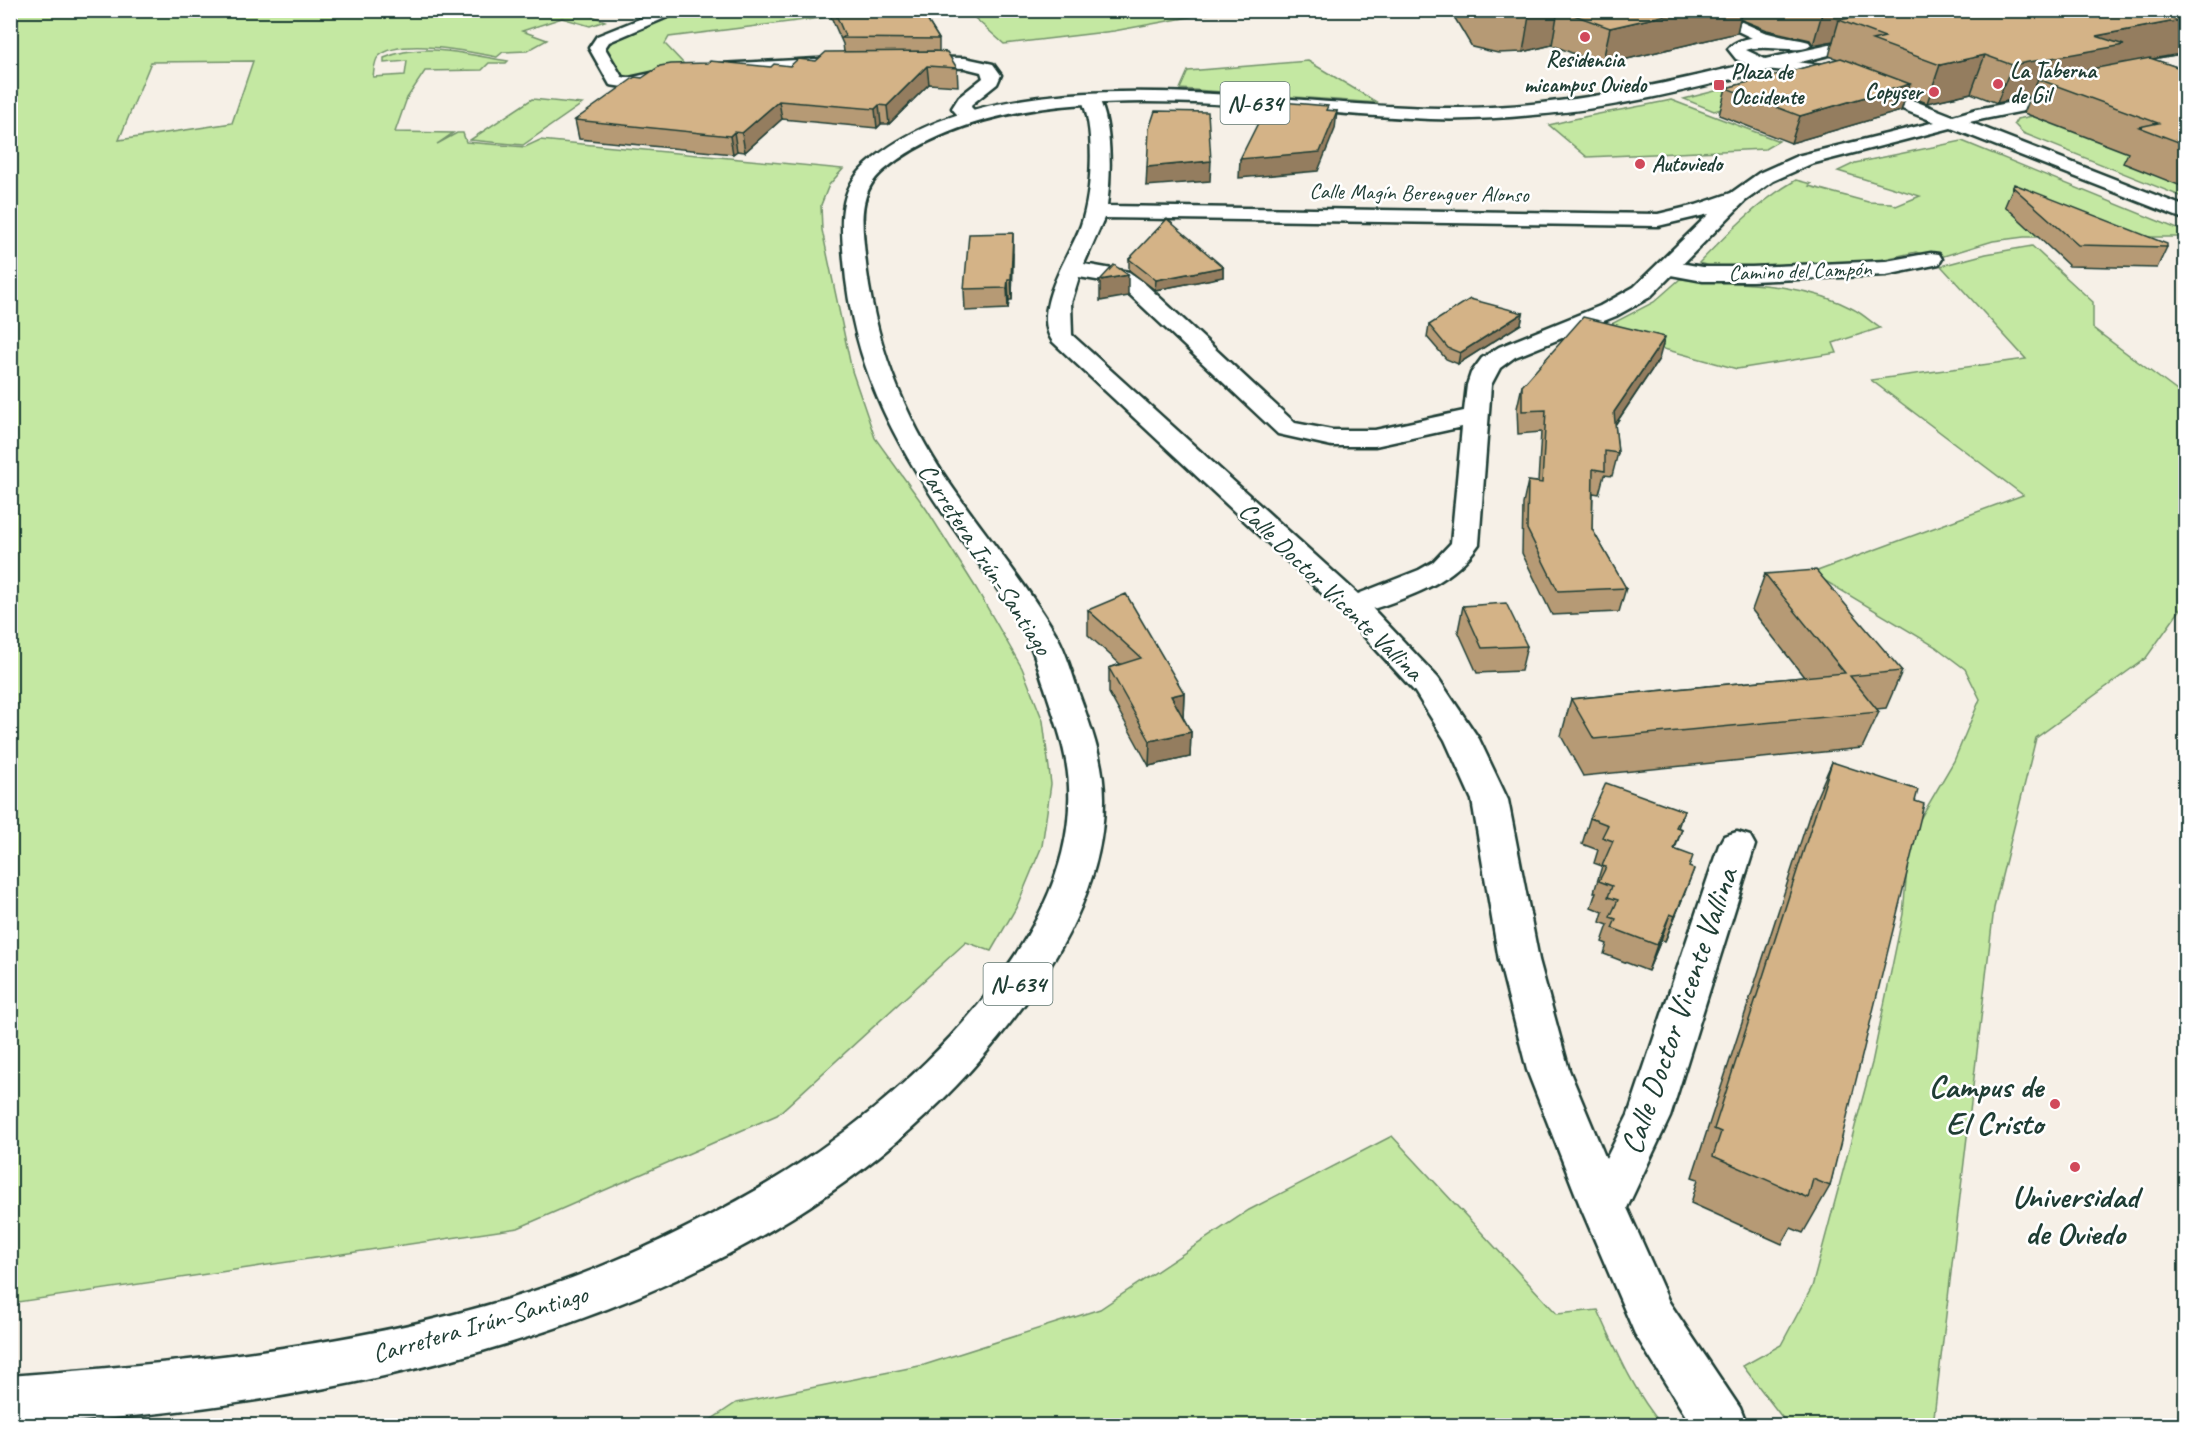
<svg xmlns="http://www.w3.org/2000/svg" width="2196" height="1436" font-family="Caveat,sans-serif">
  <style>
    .green { fill: #c4e8a2; stroke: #72926b; stroke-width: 1.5; fill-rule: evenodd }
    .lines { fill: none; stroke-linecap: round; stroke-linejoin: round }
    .pedestrian-casing { stroke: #1f3d34; stroke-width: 5 }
    .minor-casing { stroke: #1f3d34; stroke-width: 5 }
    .trunk-casing { stroke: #1f3d34; stroke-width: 5 }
    .pedestrian { fill: #fff; fill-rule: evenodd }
    .minor { fill: #fff; fill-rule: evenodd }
    .trunk { fill: #fff; fill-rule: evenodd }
    .wall { fill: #b69a74; stroke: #1f3d34; stroke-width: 1.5 }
    .shaded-wall { fill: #947d5e; stroke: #1f3d34; stroke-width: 1.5 }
    .building { fill: #d4b387; stroke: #1f3d34; stroke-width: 1.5 }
    .poi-dot { fill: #d1495b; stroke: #fff; stroke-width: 2 }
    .labels { text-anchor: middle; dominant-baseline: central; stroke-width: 5; stroke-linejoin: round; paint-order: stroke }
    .far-poi-label { font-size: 22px; font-weight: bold; fill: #1f3d34; stroke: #fff; text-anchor: start }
    .far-street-label { font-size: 22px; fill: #1f3d34; stroke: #fff }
    .shield { fill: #fff; stroke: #627771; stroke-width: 1.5 }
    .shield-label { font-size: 24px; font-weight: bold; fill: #1f3d34 }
    .street-label { font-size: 26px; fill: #1f3d34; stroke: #fff }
    .near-street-label { font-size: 32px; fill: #1f3d34; stroke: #fff }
    .near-poi-label { font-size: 32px; font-weight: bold; fill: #1f3d34; stroke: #fff; text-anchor: end }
  </style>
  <rect width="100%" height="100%" fill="#f6f0e7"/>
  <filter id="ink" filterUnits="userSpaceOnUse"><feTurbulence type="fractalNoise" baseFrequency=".0167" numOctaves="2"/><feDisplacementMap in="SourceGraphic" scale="12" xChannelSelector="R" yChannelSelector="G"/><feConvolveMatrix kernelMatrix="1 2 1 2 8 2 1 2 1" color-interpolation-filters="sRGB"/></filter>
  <g filter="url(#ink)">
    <path class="green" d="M869 10 870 12 669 37 665 44 683 63 681 68 632 78 623 76 607 49V44L613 39 633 30 689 11Z
      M10 11H580L605 21 590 26 562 18 522 31 547 40 527 51 503 52 497 57C472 52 399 37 379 56 374 60 374 71 373 77L405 75 407 61 384 63V58C423 41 468 55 508 61L506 63H489L482 70 425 71 407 98 395 132 453 133 437 144 457 133H463L466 142 525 147 540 140 843 169 829 185 821 205 822 230 852 371 875 438 927 510 976 588 1022 668 1043 721 1051 784 1042 846 1016 908 991 951 966 942 777 1115 518 1228 11 1303ZM253 61 232 123 119 140 151 62Z
      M967 11H1222L1114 31 1004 44Z
      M1308 61 1378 103 1180 89 1188 71Z
      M1770 77 1801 88 1714 111 1684 99Z
      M2185 87V198L2023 133 2014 124 2017 119Z
      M532 99 582 104 523 145 470 140Z
      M1671 100 1779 141 1765 149 1587 157 1549 125C1589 114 1631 109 1671 100Z
      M1962 141 2185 232V237H2024L1993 241 1934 259 1916 252 1880 260 1716 268 1699 263C1729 232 1758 202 1796 180L1811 184 1809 186 1868 202 1891 203 1896 206 1920 196 1838 171 1855 163Z
      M2032 246 2093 302V328L2185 397V603L2146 658 2036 738 1994 908 1933 1425H1788L1743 1366 1781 1345 1812 1287 1872 1063 1903 914 1910 836 1954 761 1980 699 1965 669 1936 647 1812 573 2023 495 1871 380 2026 359 1941 266 1986 254Z
      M1680 279C1737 284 1801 281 1853 309 1863 314 1871 322 1880 328L1833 343 1837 353 1737 369 1598 331 1654 302Z
      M1392 1136 1557 1314 1598 1310C1616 1349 1634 1393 1662 1425H703L736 1403 924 1365 1100 1309 1249 1210Z"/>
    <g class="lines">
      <g class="pedestrian-casing">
        <path id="pedestrian" d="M1931 253 1939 254 1942 259 1939 264 1886 275 1752 281H1703L1660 273 1657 268 1660 263 1668 261 1703 267H1752L1886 261Z"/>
      </g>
      <g class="minor-casing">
        <path id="minor" d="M662 10H684L609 42 605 48 622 77 629 78 670 69 676 70 678 74 676 78 629 88 610 85 589 48 597 36Z
          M1694 10H1715L1764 32 1800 41 1802 44 1794 49 1752 38Z
          M908 57 965 58 993 64 1001 75 997 84 972 104 971 107 980 116 977 120C966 123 958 117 952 108L959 97 983 78 981 72 965 68 902 66 900 62Z
          M835 58 841 59 843 63 841 67 719 74 711 69 719 64Z
          M1763 59 1823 65 1953 116 1977 109 2072 91 2078 92 2081 96 2078 100 1969 122 2186 207V220L1951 128 1811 164 1773 181 1745 201 1650 297 1616 316 1515 357 1500 368 1491 385 1479 544C1453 582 1415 595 1373 609L1438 678 1479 739 1508 800 1539 960 1569 1070 1606 1159 1628 1115 1719 845 1724 836 1737 832 1750 836 1755 845 1670 1117 1627 1208 1669 1302 1740 1408 1747 1426H1692L1635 1334 1581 1208 1527 1070 1499 960 1472 800 1445 740 1415 692 1342 612 1053 342C1030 310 1070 256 1081 225 1092 193 1096 129 1081 98L1084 94H1096C1113 119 1111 176 1107 206L1658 214 1696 205 1731 193 1759 173 1797 156 1935 122 1814 74 1757 68 1755 64 1757 60ZM1709 214 1634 287 1600 306 1499 347 1482 358 1471 373 1467 385 1464 411 1375 430H1332L1295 423 1142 281 1129 272 1084 264 1104 218 1658 226ZM1079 277 1114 283 1126 291 1278 434 1332 446H1375L1462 427 1451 543 1433 562 1419 570 1358 594 1072 335 1071 303Z"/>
      </g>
      <g class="trunk-casing">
        <path id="trunk" d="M1875 35 1883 40 1881 43C1766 68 1650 106 1533 115 1492 119 1451 121 1410 118 1255 111 1012 65 884 170 857 192 862 224 865 255 873 338 903 416 950 484 985 535 1026 583 1057 636 1067 654 1072 674 1079 694 1091 727 1104 762 1104 798 1105 881 1061 958 1011 1022 784 1318 363 1405 10 1426V1376C206 1361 411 1342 595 1269 640 1251 683 1230 726 1207 820 1157 907 1090 975 1009 1027 946 1073 872 1069 787 1068 753 1055 720 1045 688 1040 675 1037 660 1031 647 1015 609 984 571 960 537 897 449 853 371 844 260 841 225 837 191 866 165 1003 43 1291 111 1461 108 1559 107 1652 87 1747 64L1736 59 1728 49C1743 31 1788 36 1809 42L1811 45C1803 55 1763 43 1746 50L1765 59Z"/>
      </g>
      <use href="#pedestrian" class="pedestrian"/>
      <use href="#minor" class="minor"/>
      <use href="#trunk" class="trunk"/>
    </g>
    <path class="wall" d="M828 10H921L939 39V51L957 68 958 86 929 84 889 124H881L877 128 782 119 745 152 737 151 733 154 579 139 575 120 642 78 790 66 816 61 844 52 843 44Z
      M1450 10H2186V53L2152 59 2186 70V188L2123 163 2128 153 2024 113 2031 96 1997 103 1971 93 1927 103 1906 95 1901 111 1791 143 1719 115 1726 88 1838 59 1829 56 1833 41 1813 45 1810 40 1767 30 1740 19 1737 33 1602 65 1552 45 1523 52 1498 53 1472 47Z
      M2013 187 2167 247 2157 268 2069 266 2005 206Z
      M1013 254 1012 300H1009L1008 309 965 311 964 289Z
      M1129 259 1223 267V277L1155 290 1129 270Z
      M1523 313 1521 324 1458 364 1446 359 1427 337 1429 325Z
      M1659 359 1615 425 1618 453 1612 476 1604 475 1599 494 1593 493 1592 529 1626 588 1619 612 1552 615 1522 553 1523 504 1528 481 1538 482 1541 432 1518 434 1517 408 1522 386Z
      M1765 574 1902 671 1886 708 1876 709 1879 712 1862 748 1583 776 1561 736 1571 699 1804 677 1752 610Z
      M1463 606 1527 646 1521 671 1477 673 1458 631Z
      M1088 610 1184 693 1183 717 1191 732 1190 757 1149 766 1109 693V668L1120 664 1088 635Z
      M1832 762 1915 801 1830 1186 1803 1233 1791 1228 1782 1244 1691 1203 1698 1179 1692 1177 1811 810Z
      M1684 811 1678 828 1682 829 1675 849 1689 867 1684 895 1665 941 1661 940 1648 971 1604 954 1607 944 1602 942 1608 925 1600 922 1603 912 1591 907 1596 892H1594L1602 866 1594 863 1598 850 1582 844 1590 818Z"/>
    <path class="shaded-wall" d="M1555 10H1558L1552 45 1523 52 1529 16Z
      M1689 10H1742L1737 33 1602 65 1610 28Z
      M1823 10H2010L1839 20 1833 41 1813 45Z
      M2186 19V53L2038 79 2031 96 1997 103 2012 65 2096 36Z
      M1985 55 1971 93 1927 103 1940 65Z
      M927 66 929 84 889 124 887 106Z
      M1910 84 1901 111 1791 143 1800 116Z
      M779 101 782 119 745 152 742 133Z
      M879 105 881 124 877 128 875 109Z
      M1337 111 1335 129 1318 171 1239 178 1240 159Z
      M734 132 737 151 733 154 730 136Z
      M1211 161 1210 181 1146 186 1147 167Z
      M1013 233V254L1012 300 1011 279Z
      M1223 267V277L1155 290 1156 280Z
      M1128 275V296L1100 301V280Z
      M1008 279 1009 300 1008 309 1007 288Z
      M1523 313 1521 324 1458 364 1460 353Z
      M1665 337 1659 359 1608 435 1614 412Z
      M1184 693 1183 718 1171 696Z
      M1191 732 1190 757 1149 766 1150 741Z
      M1694 869 1684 895 1665 941 1675 916Z
      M1670 914 1661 940 1648 971 1657 945Z"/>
    <path class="building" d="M834 10H921L939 39 842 38 845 36Z
      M1477 10H1555L1529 16 1504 17Z
      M1560 10H1689L1610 28Z
      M1897 10H2186V19L2096 36 2124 45 2012 65 1985 55 1940 65 1872 40 1885 37 1839 20Z
      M935 51 947 52 957 68 927 66 887 106 879 105 875 109 779 101 742 133 734 132 730 136 575 120 635 77 642 78 660 66 671 64 708 63 710 61 771 67 774 64 790 66 798 59 816 61 826 52Z
      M1841 58 1910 84 1800 116 1726 88Z
      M2150 58 2186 70V145L2139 127 2158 123 2038 79Z
      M1269 101 1328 106 1326 110 1337 111 1320 152 1240 159Z
      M1155 111 1208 112 1211 161 1147 167 1149 129Z
      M2014 184 2167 244V247L2078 245 2013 187Z
      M1167 219 1223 267 1156 280 1129 259Z
      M1013 233 1011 279H1008L1007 288 964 289 969 234Z
      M1114 265 1128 275 1100 280Z
      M1470 299 1523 313 1460 353 1448 348 1429 325Z
      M1583 317 1665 337 1614 412 1618 453 1605 451V471L1593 469 1592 529 1626 588 1558 591 1527 529 1528 481 1542 483 1546 410 1522 411V386Z
      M1816 570 1902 671 1850 676 1879 712 1594 739 1571 699 1845 673 1765 574Z
      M1126 594 1184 693 1171 696 1191 732 1150 741 1109 668 1141 658 1088 610Z
      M1506 603 1527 646 1482 648 1463 606Z
      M1832 762 1918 790 1915 801 1924 804 1830 1186 1813 1179 1808 1198 1713 1156 1721 1132 1714 1129Z
      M1606 783 1684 811 1676 827 1682 829 1674 849 1693 856 1689 867 1694 869 1675 916 1670 914 1657 945 1612 928 1616 919 1610 917 1618 900 1608 897 1612 886 1599 881 1606 867 1602 866 1613 841 1602 837 1608 825 1590 818Z
      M567 1420 569 1425H554Z"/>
  </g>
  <g class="poi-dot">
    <circle cx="1585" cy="37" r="6"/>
    <circle cx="1998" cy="84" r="6"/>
    <rect x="1713" y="79" width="12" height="12" rx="3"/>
    <circle cx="1934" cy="92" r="6"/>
    <circle cx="1640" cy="164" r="6"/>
    <circle cx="2055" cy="1104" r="6"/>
    <circle cx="2075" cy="1167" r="6"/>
  </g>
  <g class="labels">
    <g class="far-poi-label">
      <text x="1585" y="60" text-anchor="middle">Residencia<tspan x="1585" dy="25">micampus Oviedo</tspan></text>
      <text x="2010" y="71">La Taberna<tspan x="2010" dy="25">de Gil</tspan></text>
      <text x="1731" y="72">Plaza de<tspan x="1731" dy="25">Occidente</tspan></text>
      <text x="1922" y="92" text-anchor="end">Copyser</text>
      <text x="1652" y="164">Autoviedo</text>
    </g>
    <g class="far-street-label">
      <text transform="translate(1419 193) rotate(1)">Calle Magín Berenguer Alonso</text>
      <text transform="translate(1800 271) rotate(-2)">Camino del Campón</text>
    </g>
    <g class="shield">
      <rect x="1220.5" y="82" width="69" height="42" rx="4.5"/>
      <rect x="983.5" y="963" width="69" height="42" rx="4.5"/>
    </g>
    <g class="shield-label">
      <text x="1255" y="103">N-634</text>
      <text x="1018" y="984">N-634</text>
    </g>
    <g class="street-label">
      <text transform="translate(985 559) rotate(57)">Carretera Irún-Santiago</text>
      <text transform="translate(1331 591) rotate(44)">Calle Doctor Vicente Vallina</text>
      <text transform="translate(480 1324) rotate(-16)">Carretera Irún-Santiago</text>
    </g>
    <g class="near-street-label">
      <text transform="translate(1679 1011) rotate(-71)">Calle Doctor Vicente Vallina</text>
    </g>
    <g class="near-poi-label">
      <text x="2043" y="1086">Campus de<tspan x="2043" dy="37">El Cristo</tspan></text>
      <text x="2075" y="1196" text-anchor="middle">Universidad<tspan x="2075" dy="37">de Oviedo</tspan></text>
    </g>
  </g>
  <rect width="2196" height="1436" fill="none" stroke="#fff" stroke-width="36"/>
  <rect x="18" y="18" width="2160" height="1400" fill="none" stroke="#1f3d34" stroke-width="2" filter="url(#ink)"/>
</svg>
